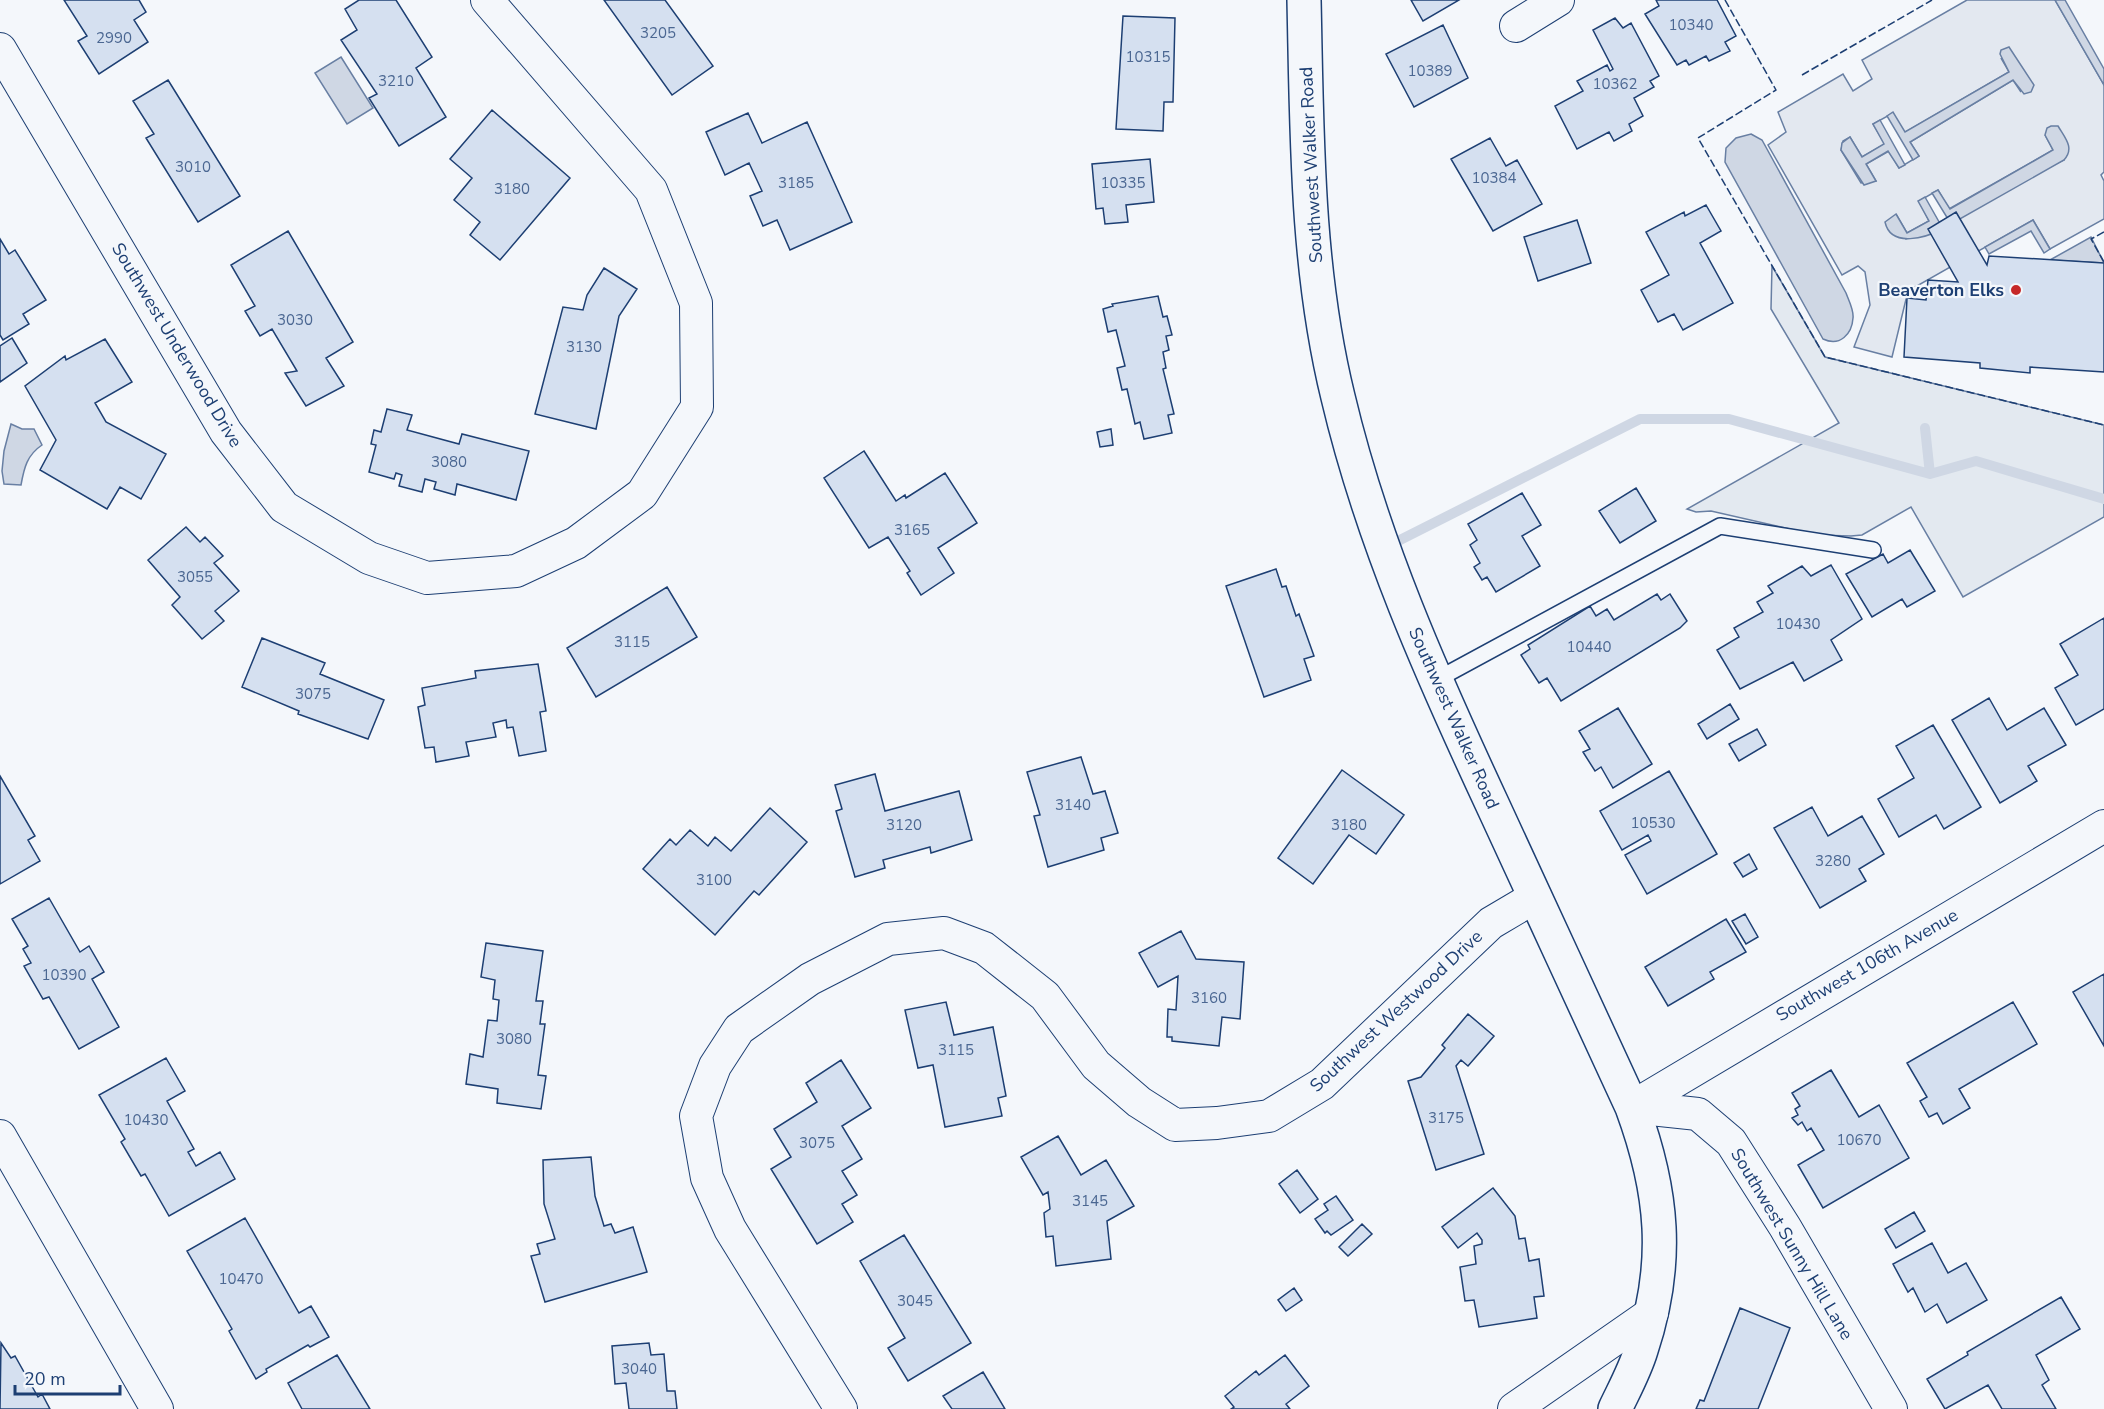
<svg xmlns="http://www.w3.org/2000/svg" width="2104" height="1409" font-family="'Nunito Sans',sans-serif">
  <style>
    .green { fill: #e3e9f0; stroke: #687fa3; stroke-width: 1.5 }
    .parking { fill: #e3e8f0; stroke: #687fa3; stroke-width: 1.5; fill-rule: evenodd }
    .water { fill: #cfd7e4; stroke: #687fa3; stroke-width: 1.5 }
    .lines { fill: none; stroke-linecap: round; stroke-linejoin: round }
    .stream { stroke: #cfd7e4; stroke-width: 10 }
    .building { fill: #d5e0f0; stroke: #1d3f73; stroke-width: 1.5 }
    .lane-casing { stroke: #1d3f73; stroke-width: 18 }
    .street-casing { stroke: #1d3f73; stroke-width: 34 }
    .secondary-casing { stroke: #1d3f73; stroke-width: 36 }
    .lane { stroke: #f4f7fb; stroke-width: 15 }
    .street { stroke: #f4f7fb; stroke-width: 32 }
    .secondary { stroke: #f4f7fb; stroke-width: 33 }
    .fence { stroke: #1d3f73; stroke-width: 1.5; stroke-dasharray: 8 3; stroke-linecap: butt }
    .poi-dot { fill: #c62828; stroke: #f4f7fb; stroke-width: 2 }
    .labels { text-anchor: middle; dominant-baseline: central; stroke-width: 4.5; stroke-linejoin: round; paint-order: stroke }
    .number-label { font-size: 15px; fill: #4b6792 }
    .street-label { font-size: 18px; fill: #1d3f73; stroke: #f4f7fb }
    .poi-label { font-size: 18px; font-weight: bold; fill: #1d3f73; stroke: #f4f7fb; text-anchor: end }
  </style>
  <rect width="100%" height="100%" fill="#f4f7fb"/>
  <path class="green" d="M1772 266 1825 357 2104 425V517L1963 597 1911 507 1862 535 1851 536 1816 535 1711 511 1696 512 1687 509 1839 423 1771 309Z"/>
  <path class="parking" d="M1967 0H2055L2104 85V172L2101 175 2104 181V219L2050 249 2033 220 1908 291 1892 357 1854 347 1870 305 1865 272 1858 266 1842 275 1768 145 1786 132 1778 112 1843 74 1853 91 1872 79 1862 60ZM2001 58 2021 92 2013 80 1910 142 1919 156 1899 168 1889 151 1866 164 1876 181 1861 183 1841 150 1843 141 1850 137 1862 157 1885 144 1873 124 1893 113 1904 133 2009 72ZM2045 135 2064 160 1906 239 1896 214 1907 233 1929 221 1919 201 1938 190 1949 209 2053 150Z"/>
  <path class="water" d="M2055 0H2065L2104 69V85Z
    M2009 47 2034 85 2031 92 2024 94 2013 80 1910 142 1919 156 1913 160 1887 116 1893 112 1905 132 2009 72 2000 54 2001 50Z
    M341 57 373 108 347 124 315 73Z
    M1880 120 1905 165 1899 168 1888 151 1866 164 1876 181 1864 185 1841 150 1842 143 1850 137 1862 157 1884 144 1873 124Z
    M2051 126H2058C2065 138 2075 148 2064 160L1951 224 1932 193 1938 190 1950 209 2053 150 2045 135 2047 128Z
    M1751 134 1762 140 1846 293C1849 301 1854 310 1853 318 1852 334 1840 347 1823 339L1725 162 1726 148 1736 138Z
    M1925 197 1943 229C1927 237 1891 249 1885 222L1896 214 1907 233 1929 221 1918 201Z
    M2033 220 2050 249 2044 253 2031 231 1989 254 1985 247Z
    M2091 237 2104 263 2050 260Z
    M11 424 22 429H34L42 445C27 455 24 468 21 485L4 484 2 471 4 451Z"/>
  <g class="lines">
    <path class="stream" d="M1925 428 1930 474
      M1396 542 1640 419H1729L1930 474 1976 461 2104 499"/>
  </g>
  <path class="building" d="M64 0H139L146 12 134 20 148 42 99 74 78 41 87 36Z
    M359 0H396L432 57 416 68 446 117 399 146 369 98 377 94 341 40 357 30 345 9Z
    M604 0H665L713 66 672 95Z
    M1411 0H1459L1423 21Z
    M1656 0H1717L1736 36 1725 42 1730 51 1709 61 1706 56 1689 65 1686 60 1677 65 1645 14 1659 6Z
    M1123 16 1175 18 1173 102H1164L1163 131 1116 129Z
    M1615 18 1623 28 1631 23 1659 76 1650 81 1654 87 1634 98 1643 116 1629 124 1632 131 1614 141 1609 132 1577 149 1555 106 1583 91 1577 81 1607 65 1610 71 1613 69 1593 30Z
    M1443 25 1468 78 1414 107 1386 54Z
    M168 80 240 196 198 222 146 138 154 134 133 101Z
    M492 110 570 178 500 260 470 235 480 222 454 200 472 178 450 159Z
    M748 113 762 143 807 122 852 222 790 250 777 220 763 226 750 196 762 191 749 163 725 175 706 132Z
    M1490 138 1506 166 1517 160 1542 204 1493 231 1451 159Z
    M1150 159 1154 202 1126 205 1128 222 1105 224 1103 208 1096 209 1092 164Z
    M1706 205 1721 231 1700 243 1733 303 1683 330 1674 314 1658 322 1641 290 1669 275 1646 232 1684 212 1685 216Z
    M1956 212 1987 265 1989 256 2104 263V372L2030 367V373L1980 368V363L1904 357 1907 298 1926 300 1928 280 1958 282 1928 229Z
    M1577 220 1591 263 1538 281 1524 237Z
    M288 231 353 342 326 358 344 386 306 406 285 373 297 371 272 329 260 336 245 311 255 306 231 265Z
    M0 239 9 254 15 250 46 300 23 314 29 324 3 340 0 335Z
    M604 268 637 289 619 316 596 429 535 414 563 307 583 310 587 295Z
    M1158 296 1163 317 1167 316 1172 335 1166 336 1169 350 1163 352 1166 368 1163 369 1174 414 1168 415 1172 433 1144 439 1140 422 1135 424 1127 389 1122 390 1117 368 1125 366 1116 330 1108 332 1103 309 1113 306 1112 304Z
    M12 338 27 363 0 382V346Z
    M105 339 132 382 95 403 106 422 166 454 141 499 120 487 107 509 40 470 56 440 25 386 65 356 66 360Z
    M387 409 412 415 407 430 459 444 462 434 529 451 516 500 457 484 455 495 434 489 436 482 425 479 422 492 399 486 402 475 396 473 394 479 369 472 376 445 371 444 374 430 381 432Z
    M1111 429 1113 445 1100 447 1097 432Z
    M864 451 896 501 905 495 906 498 945 473 977 523 938 548 954 573 921 595 907 573 910 571 888 537 869 548 824 478Z
    M1636 488 1656 521 1620 543 1599 511Z
    M1522 493 1541 525 1522 536 1540 566 1496 592 1487 577 1482 580 1474 567 1480 563 1470 545 1477 540 1468 524Z
    M186 527 200 542 205 537 223 556 214 563 239 591 215 611 224 621 202 639 172 605 180 597 148 560Z
    M1910 550 1935 591 1907 607 1902 599 1872 617 1846 574 1883 554 1888 563Z
    M1831 565 1862 619 1831 640 1842 660 1804 681 1793 662 1740 689 1717 650 1739 637 1734 628 1763 612 1757 602 1773 593 1768 586 1802 566 1811 576Z
    M1276 569 1282 587 1286 586 1296 616 1299 614 1314 656 1304 659 1311 680 1264 697 1226 586Z
    M667 587 697 637 596 697 567 648Z
    M1657 594 1661 600 1670 594 1687 621 1680 628 1561 701 1547 678 1539 683 1521 655 1530 649 1528 645 1590 606 1596 616 1607 609 1614 620Z
    M2104 618V709L2076 725 2055 688 2078 675 2060 644Z
    M262 638 325 663 320 674 384 700 368 739 298 714 299 711 242 687Z
    M538 664 546 711 540 712 546 751 519 756 513 727 507 728 506 720 493 723 496 737 466 742 469 756 436 762 434 747 425 748 418 707 425 705 422 688 476 678 475 671Z
    M1989 698 2007 730 2044 708 2066 745 2028 766 2037 781 2000 803 1952 720Z
    M1730 704 1739 719 1707 739 1698 724Z
    M1618 708 1652 764 1613 788 1601 767 1595 771 1583 752 1590 749 1579 731Z
    M1933 725 1981 807 1944 829 1936 815 1899 837 1878 799 1914 778 1896 746Z
    M1757 729 1766 745 1739 761 1729 744Z
    M1081 757 1093 794 1105 791 1118 833 1101 838 1104 850 1048 867 1034 816 1040 815 1027 772Z
    M1342 770 1404 815 1376 854 1349 835 1313 884 1278 858Z
    M1669 771 1717 854 1647 894 1625 855 1651 841 1648 835 1622 850 1600 811Z
    M875 774 885 811 959 791 972 840 931 853 930 847 883 860 885 868 855 877 836 811 842 809 835 785Z
    M0 776 35 836 28 840 40 861 0 884Z
    M1812 807 1828 836 1862 816 1884 854 1859 869 1866 881 1820 908 1774 828Z
    M770 808 807 842 759 895 754 891 715 935 643 869 670 839 676 845 690 830 708 846 715 837 731 851Z
    M1749 854 1757 869 1743 877 1734 863Z
    M49 898 80 952 89 946 104 972 92 979 119 1027 79 1049 49 997 43 999 24 966 31 963 23 949 28 946 12 919Z
    M1745 914 1758 937 1746 944 1732 921Z
    M1726 919 1746 952 1710 972 1714 979 1668 1006 1645 967Z
    M1181 931 1196 959 1244 962 1240 1019 1222 1017 1219 1046 1172 1041V1037H1167L1168 1009 1176 1010 1178 976 1158 987 1139 953Z
    M486 943 543 951 536 1001H543L540 1024H545L538 1075 546 1076 541 1109 497 1103 498 1089 466 1084 470 1054 483 1057 488 1020 497 1021 499 1000 493 999 495 980 481 977Z
    M2104 974V1046L2073 992Z
    M946 1002 954 1035 993 1027 1006 1096 998 1098 1002 1116 945 1127 933 1065 918 1068 905 1010Z
    M2013 1002 2037 1044 1959 1089 1970 1108 1943 1124 1937 1113 1929 1117 1920 1101 1927 1097 1907 1063Z
    M1468 1014 1494 1036 1468 1066 1461 1060 1456 1066 1484 1154 1436 1170 1408 1081 1421 1077 1445 1048 1442 1045Z
    M166 1058 185 1091 167 1101 194 1149 188 1152 196 1166 220 1152 235 1179 169 1216 145 1174 141 1176 121 1142 125 1139 99 1095Z
    M841 1060 871 1108 842 1126 862 1159 842 1171 857 1195 842 1204 853 1222 817 1244 771 1169 791 1157 774 1129 817 1102 806 1083Z
    M1831 1070 1859 1117 1879 1105 1909 1158 1823 1208 1798 1165 1824 1150 1811 1128 1807 1131 1802 1122 1798 1125 1792 1118 1798 1115 1795 1109 1800 1106 1792 1093Z
    M1058 1136 1081 1175 1106 1160 1134 1206 1107 1221 1111 1259 1056 1266 1053 1236 1046 1237 1044 1213 1050 1209 1048 1192 1043 1195 1021 1157Z
    M591 1157 595 1196 604 1226 611 1224 615 1233 633 1227 647 1272 545 1302 531 1256 540 1254 537 1244 555 1239 544 1204 543 1160Z
    M1297 1170 1318 1199 1300 1213 1279 1184Z
    M1493 1188 1515 1216 1519 1239 1525 1238 1529 1261 1539 1259 1544 1296 1534 1297 1537 1318 1479 1327 1474 1300 1465 1301 1460 1267 1476 1264 1474 1246 1482 1244V1240L1477 1233 1458 1248 1442 1227Z
    M1336 1196 1353 1220 1331 1235 1327 1231 1325 1233 1315 1219 1328 1210 1324 1204Z
    M1914 1212 1925 1231 1896 1248 1885 1229Z
    M245 1218 299 1313 311 1306 329 1337 310 1347 308 1345 266 1369 267 1372 256 1379 229 1331 232 1329 187 1251Z
    M1362 1224 1372 1234 1348 1256 1339 1247Z
    M904 1235 971 1343 908 1381 888 1348 905 1338 860 1261Z
    M1932 1243 1948 1273 1966 1263 1987 1300 1947 1323 1937 1304 1925 1312 1913 1288 1908 1292 1893 1264Z
    M1294 1288 1302 1300 1286 1311 1278 1300Z
    M2061 1297 2080 1329 2036 1355 2049 1380 2042 1385 2056 1409H2002L1988 1385 1945 1409 1927 1379 1968 1355 1967 1352Z
    M1740 1308 1790 1328 1758 1409H1696L1700 1400 1704 1401Z
    M1 1343 11 1358 15 1356 38 1397 42 1394 50 1409H0Z
    M649 1343 651 1355 664 1354 667 1391H675L677 1409H629L626 1383 615 1384 612 1346Z
    M337 1355 370 1409H302L288 1383Z
    M1285 1355 1309 1386 1286 1404 1290 1409H1231L1234 1407 1225 1396 1256 1371 1259 1375Z
    M983 1372 1005 1409H952L943 1396Z"/>
  <g class="lines">
    <g class="lane-casing">
      <path id="lane" d="M1436 680 1720 526 1873 550"/>
    </g>
    <g class="street-casing">
      <path id="street" d="M1516 26 1558 0
        M0 49 226 432 284 507 369 558 427 578 516 571 576 543 642 494 697 407 696 303 651 190 487 0
        M1632 1107 2104 826
        M1632 1107 1698 1114 1731 1142 1785 1227 1891 1409
        M0 1136 157 1409
        M841 1409 730 1229 707 1178 696 1116 715 1066 739 1029 810 979 888 939 944 933 984 948 1045 996 1096 1065 1139 1102 1175 1125 1217 1123 1269 1116 1322 1084 1491 923 1535 897
        M1514 1409 1652 1313"/>
    </g>
    <g class="secondary-casing">
      <path id="secondary" d="M1304 0C1307 133 1306 267 1338 397 1372 541 1432 675 1494 808 1540 908 1586 1007 1632 1107 1663 1191 1670 1263 1641 1350 1635 1370 1624 1390 1615 1409"/>
    </g>
    <use href="#lane" class="lane"/>
    <use href="#street" class="street"/>
    <use href="#secondary" class="secondary"/>
    <path class="fence" d="M1725 0 1776 90 1698 138 1825 357 2104 425
      M1802 75 1932 0
      M2104 232 2091 239 2104 262"/>
  </g>
  <circle class="poi-dot" cx="2016" cy="290" r="6"/>
  <g class="labels">
    <g class="number-label">
      <text x="1691" y="25">10340</text>
      <text x="658" y="33">3205</text>
      <text x="114" y="38">2990</text>
      <text x="1148" y="57">10315</text>
      <text x="1430" y="71">10389</text>
      <text x="396" y="81">3210</text>
      <text x="1615" y="84">10362</text>
      <text x="193" y="167">3010</text>
      <text x="1494" y="178">10384</text>
      <text x="796" y="183">3185</text>
      <text x="1123" y="183">10335</text>
      <text x="512" y="189">3180</text>
      <text x="295" y="320">3030</text>
      <text x="584" y="347">3130</text>
      <text x="449" y="462">3080</text>
      <text x="912" y="530">3165</text>
      <text x="195" y="577">3055</text>
      <text x="1798" y="624">10430</text>
      <text x="632" y="642">3115</text>
      <text x="1589" y="647">10440</text>
      <text x="313" y="694">3075</text>
      <text x="1073" y="805">3140</text>
      <text x="1653" y="823">10530</text>
      <text x="904" y="825">3120</text>
      <text x="1349" y="825">3180</text>
      <text x="1833" y="861">3280</text>
      <text x="714" y="880">3100</text>
      <text x="64" y="975">10390</text>
      <text x="1209" y="998">3160</text>
      <text x="514" y="1039">3080</text>
      <text x="956" y="1050">3115</text>
      <text x="1446" y="1118">3175</text>
      <text x="146" y="1120">10430</text>
      <text x="1859" y="1140">10670</text>
      <text x="817" y="1143">3075</text>
      <text x="1090" y="1201">3145</text>
      <text x="241" y="1279">10470</text>
      <text x="915" y="1301">3045</text>
      <text x="639" y="1369">3040</text>
    </g>
    <g class="street-label">
      <text transform="translate(1311 165) rotate(-93)">Southwest Walker Road</text>
      <text transform="translate(177 345) rotate(59)">Southwest Underwood Drive</text>
      <text transform="translate(1454 718) rotate(66)">Southwest Walker Road</text>
      <text transform="translate(1867 965) rotate(-30)">Southwest 106th Avenue</text>
      <text transform="translate(1396 1011) rotate(-43)">Southwest Westwood Drive</text>
      <text transform="translate(1792 1244) rotate(59)">Southwest Sunny Hill Lane</text>
    </g>
    <g class="poi-label">
      <text x="2004" y="290">Beaverton Elks</text>
    </g>
  </g>
  <path d="M15 1385v9h105v-9" fill="none" stroke="#1d3f73" stroke-width="3"/>
  <text x="24" y="1385" font-size="18" fill="#1d3f73" stroke="#f4f7fb" stroke-width="4.5" paint-order="stroke">20 m</text>
</svg>
